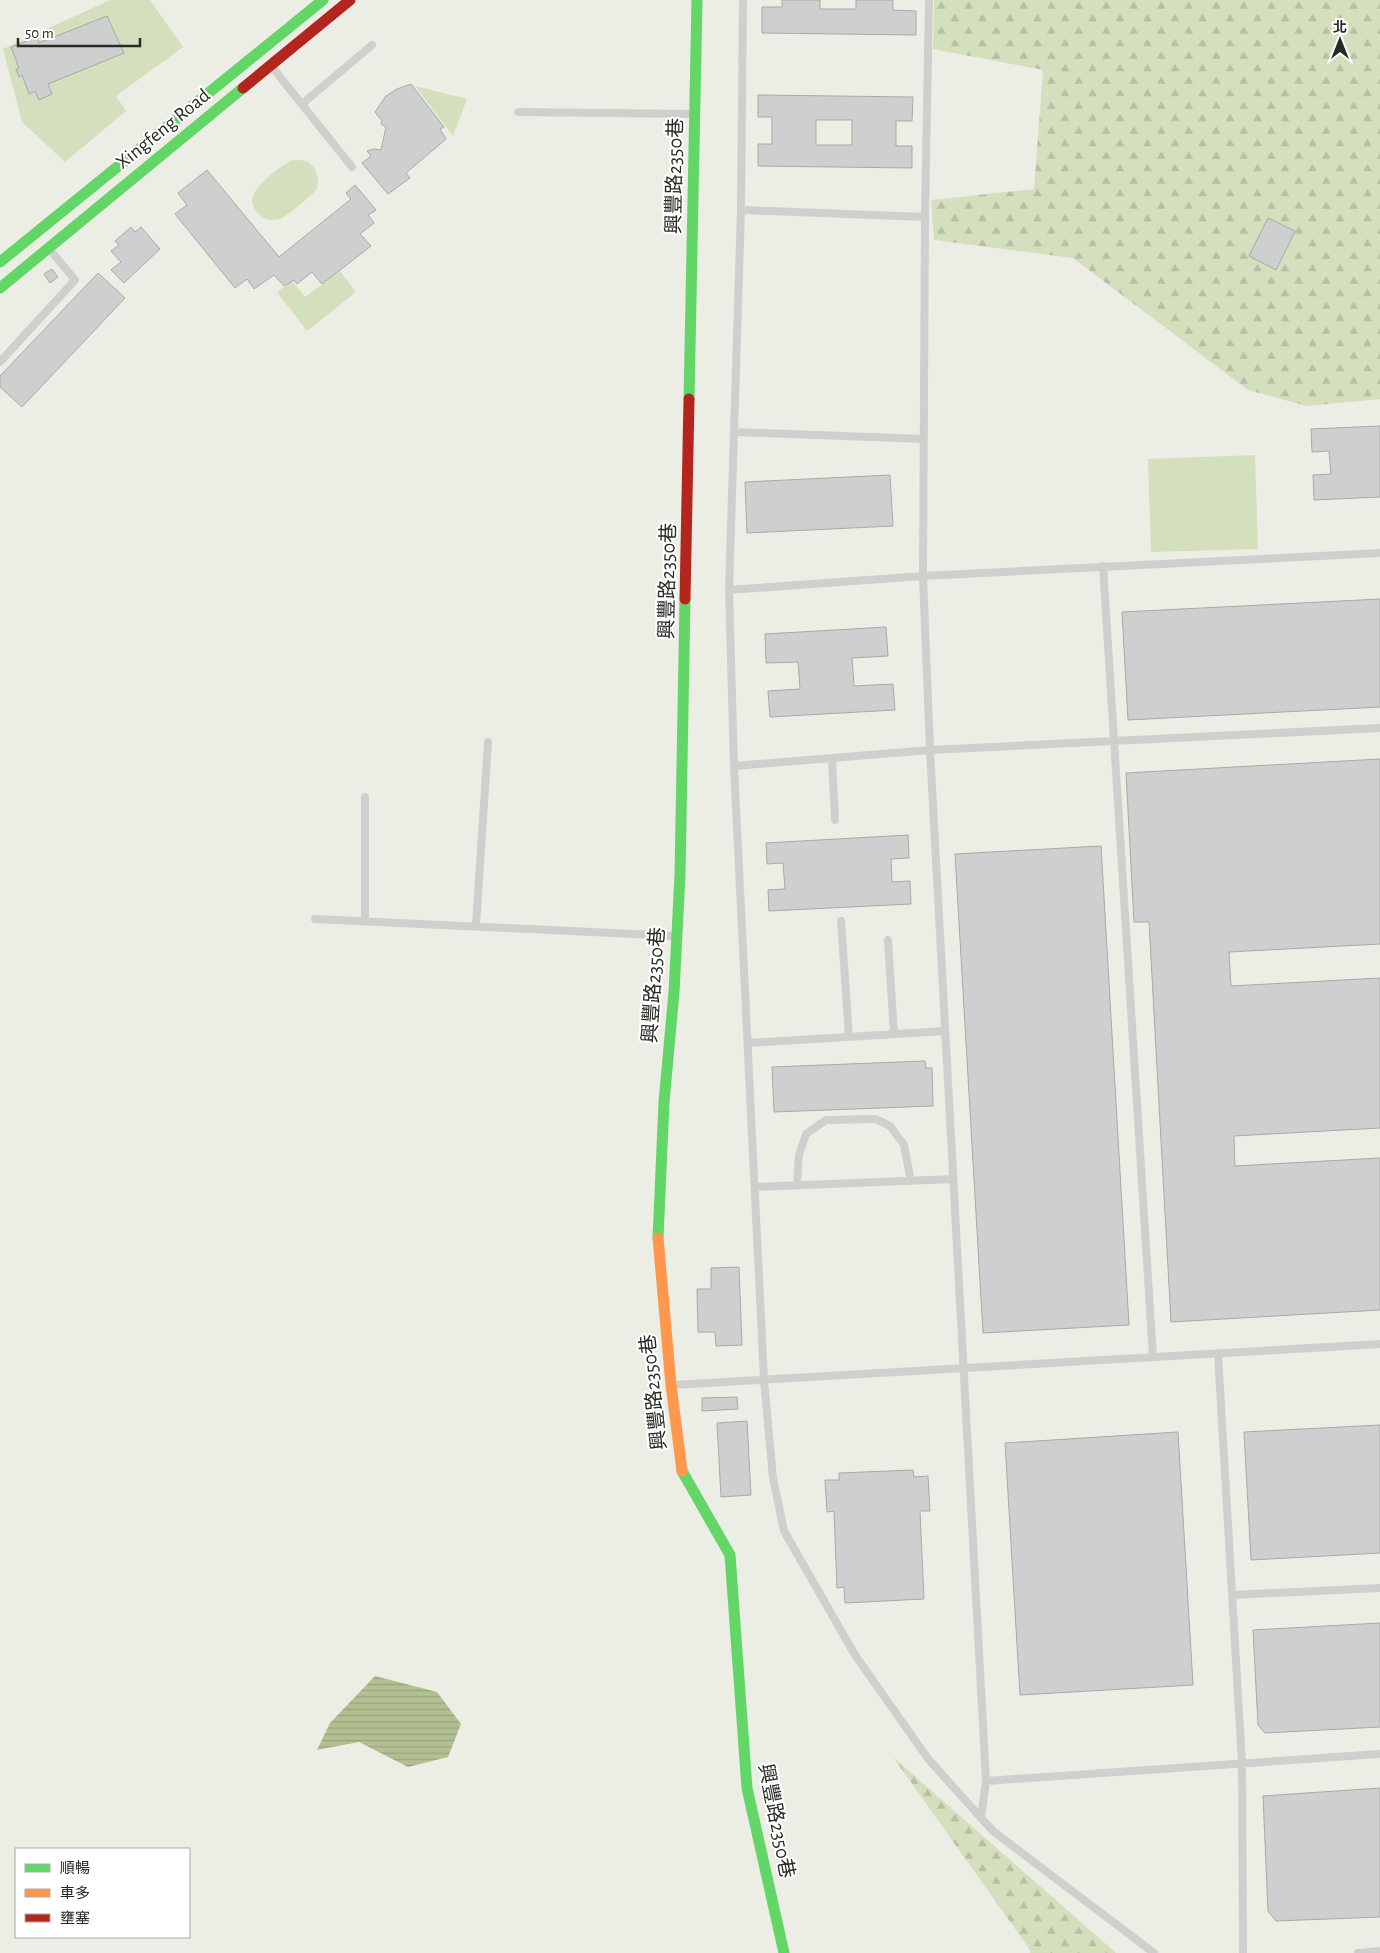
<svg xmlns="http://www.w3.org/2000/svg" width="1380" height="1953" font-family="'Alegreya Sans','Noto Sans TC',sans-serif">
  <style>
    .forest { fill: url(#forest-firs) }
    .park { fill: #d4dfbd }
    .water { fill: url(#water-rules) }
    .building { fill: #ced0cf; stroke: #a8a9a8; fill-rule: evenodd }
    .lines { fill: none; stroke-linecap: round; stroke-linejoin: round }
    .lane { stroke: #cfcfce; stroke-width: 8 }
    .fast { stroke: #63d668; stroke-width: 11 }
    .slow { stroke: #ff974d; stroke-width: 11 }
    .jam { stroke: #b3261e; stroke-width: 11 }
    .labels { text-anchor: middle; dominant-baseline: central; stroke-width: 4; stroke-linejoin: round; paint-order: stroke }
    .street-label { font-size: 20px; fill: #282a24; stroke: #fff }
  </style>
  <defs>
    <pattern id="forest-firs" width="22" height="20" patternUnits="userSpaceOnUse" patternTransform="scale(1.25)"><rect width="22" height="20" fill="#d4dfbd"/><path d="M5 1l3.5 6h-7zM16 11l3.5 6h-7z" fill="#b6c0a2"/></pattern>
    <pattern id="water-rules" width="6" height="5" patternUnits="userSpaceOnUse" patternTransform="scale(1.25)"><rect width="6" height="5" fill="#b1bf91"/><path d="M0 2.5h6" fill="none" stroke="#98a47d"/></pattern>
  </defs>
  <rect width="100%" height="100%" fill="#eceee5"/>
  <path class="forest" d="M934 0H1380V399L1307 406 1248 390 1073 258 934 240 931 200 1034 189 1043 70 933 49Z
    M893 1757 1116 1953H1030V1950Z"/>
  <path class="park" d="M110 0H150L183 47 116 96 126 111 65 162 22 122 3 49Z
    M415 86 467 99 453 136Z
    M293 160C298 160 304 160 308 162 316 167 321 182 316 190 311 196 287 216 280 219 266 224 249 211 253 196 256 185 283 163 293 160Z
    M340 271 356 292 307 331 277 292 292 281 305 297Z
    M1255 455 1258 549 1151 552 1148 459Z"/>
  <path class="water" d="M375 1676 437 1692 461 1724 448 1757 408 1767 359 1742 317 1750 330 1723Z"/>
  <path class="building" d="M782 0H820V9H856V0H893V10L916 11V35L762 33V7H782Z
    M107 16 124 53 48 84 52 94 39 100 35 91 29 94 22 75 19 77 16 69 19 68 11 47 37 37 39 43Z
    M411 84 444 127 440 129 446 139 406 173 410 178 388 194 362 163 371 156 367 151 374 149 381 150 386 127 381 124 382 121 375 112 386 96 397 89Z
    M758 95 913 97 912 121H896V146H912V168L758 166V144H772V117H758ZM816 120H852V145H816Z
    M207 170 279 257 351 199 346 193 355 185 376 210 368 215 374 223 360 234 371 246 322 284 312 272 297 284 294 280 284 286 274 275 254 289 247 279 235 288 175 214 187 205 178 193Z
    M1268 218 1295 231 1276 270 1249 256Z
    M131 227 135 232 141 227 160 249 124 283 111 270 121 262 111 251 119 245 115 241Z
    M52 269 58 277 50 283 44 274Z
    M98 273 125 298 22 407 0 387V376Z
    M1380 426V497L1314 500 1313 475 1331 474 1329 451 1312 452 1311 429Z
    M890 475 893 526 747 533 745 482Z
    M1380 599V707L1128 720 1122 612Z
    M886 627 888 656 852 658 854 686 893 684 895 710 770 717 768 691 800 689 798 662 766 663 765 634Z
    M1380 759V944L1229 952 1231 986 1380 978V1128L1234 1136 1235 1166 1380 1158V1310L1171 1322 1149 922H1134L1126 773Z
    M908 835 909 858 891 859 892 882 910 881 911 904 769 911 768 890 785 889 783 863 767 864 766 843Z
    M1101 846 1129 1325 983 1333 955 854Z
    M925 1061 926 1068H932L933 1106 774 1112 772 1067Z
    M739 1267 742 1345 716 1346 715 1332H698L697 1289H711V1268Z
    M737 1397 738 1409 702 1411V1398Z
    M747 1421 751 1495 721 1497 717 1423Z
    M1380 1425V1553L1251 1560 1244 1432Z
    M1178 1432 1193 1685 1020 1695 1005 1443Z
    M913 1470 914 1477 928 1476 930 1511H920L924 1599 845 1603 844 1587 837 1588 834 1511 827 1512 825 1480H839V1473Z
    M1380 1623V1727L1265 1733 1258 1725 1253 1630Z
    M1380 1788V1917L1276 1921 1268 1911 1263 1796Z"/>
  <g class="lines">
    <path class="lane" d="M743 0 741 210 729 590 734 766 764 1380 773 1478 784 1531 855 1655 929 1760 993 1831 1154 1953
      M929 0 925 217 923 576 930 750 986 1781 981 1818
      M272 67 352 167
      M302 104 372 45
      M518 112 693 114
      M741 210 925 217
      M0 362 75 280 50 250
      M734 432 924 439
      M1103 566 1153 1357
      M729 590 923 576 1380 553
      M832 758 835 820
      M734 766 930 750 1380 728
      M365 797V921
      M315 919 675 936
      M841 921 849 1037
      M476 926 488 742
      M888 940 894 1034
      M748 1043 945 1031
      M797 1185 799 1155 806 1134 826 1120 876 1119 890 1126 904 1145 911 1181
      M755 1187 953 1179
      M1218 1354 1242 1763 1243 1953
      M673 1385 1380 1344
      M1232 1595 1380 1588
      M986 1781 1380 1754
      M1358 1953 1380 1951"/>
    <path class="fast" d="M0 262 323 0
      M0 288 243 88
      M689 399 697 0
      M658 1238 664 1102 674 992 680 875 685 599
      M682 1471 730 1555 747 1788 784 1953"/>
    <path class="slow" d="M658 1238 671 1385 682 1471"/>
    <path class="jam" d="M243 88 350 0
      M685 599 689 399"/>
  </g>
  <g class="labels">
    <g class="street-label">
      <text transform="translate(163 129) rotate(-39)">Xingfeng Road</text>
      <text transform="translate(675 176) rotate(-89)">興豐路2350巷</text>
      <text transform="translate(668 581) rotate(-89)">興豐路2350巷</text>
      <text transform="translate(654 985) rotate(-86)">興豐路2350巷</text>
      <text transform="translate(654 1392) rotate(-96)">興豐路2350巷</text>
      <text transform="translate(776 1821) rotate(79)">興豐路2350巷</text>
    </g>
  </g>
  <rect x="15" y="1848" width="175" height="90" fill="#ffffff" stroke="#a9aaa7"/>
  <rect x="25" y="1864" width="25" height="8" fill="#63d668" stroke="#a9aaa7"/>
  <text x="60" y="1873" font-size="15" fill="#282a24">順暢</text>
  <rect x="25" y="1889" width="25" height="8" fill="#ff974d" stroke="#a9aaa7"/>
  <text x="60" y="1898" font-size="15" fill="#282a24">車多</text>
  <rect x="25" y="1914" width="25" height="8" fill="#b3261e" stroke="#a9aaa7"/>
  <text x="60" y="1923" font-size="15" fill="#282a24">壅塞</text>
  <g transform="translate(1340 40)" stroke="#ffffff" stroke-width="4" paint-order="stroke">
  <path d="M0-4L9 19L0 12L-9 19Z" fill="#282a24"/>
  <text y="-8" font-size="14" font-weight="bold" text-anchor="middle" fill="#282a24">北</text>
  </g>
  <path d="M18 38v8h122v-8" fill="none" stroke="#282a24" stroke-width="2.5"/>
  <text x="25" y="38" font-size="15" fill="#282a24" stroke="#ffffff" stroke-width="4" paint-order="stroke">50 m</text>
</svg>
